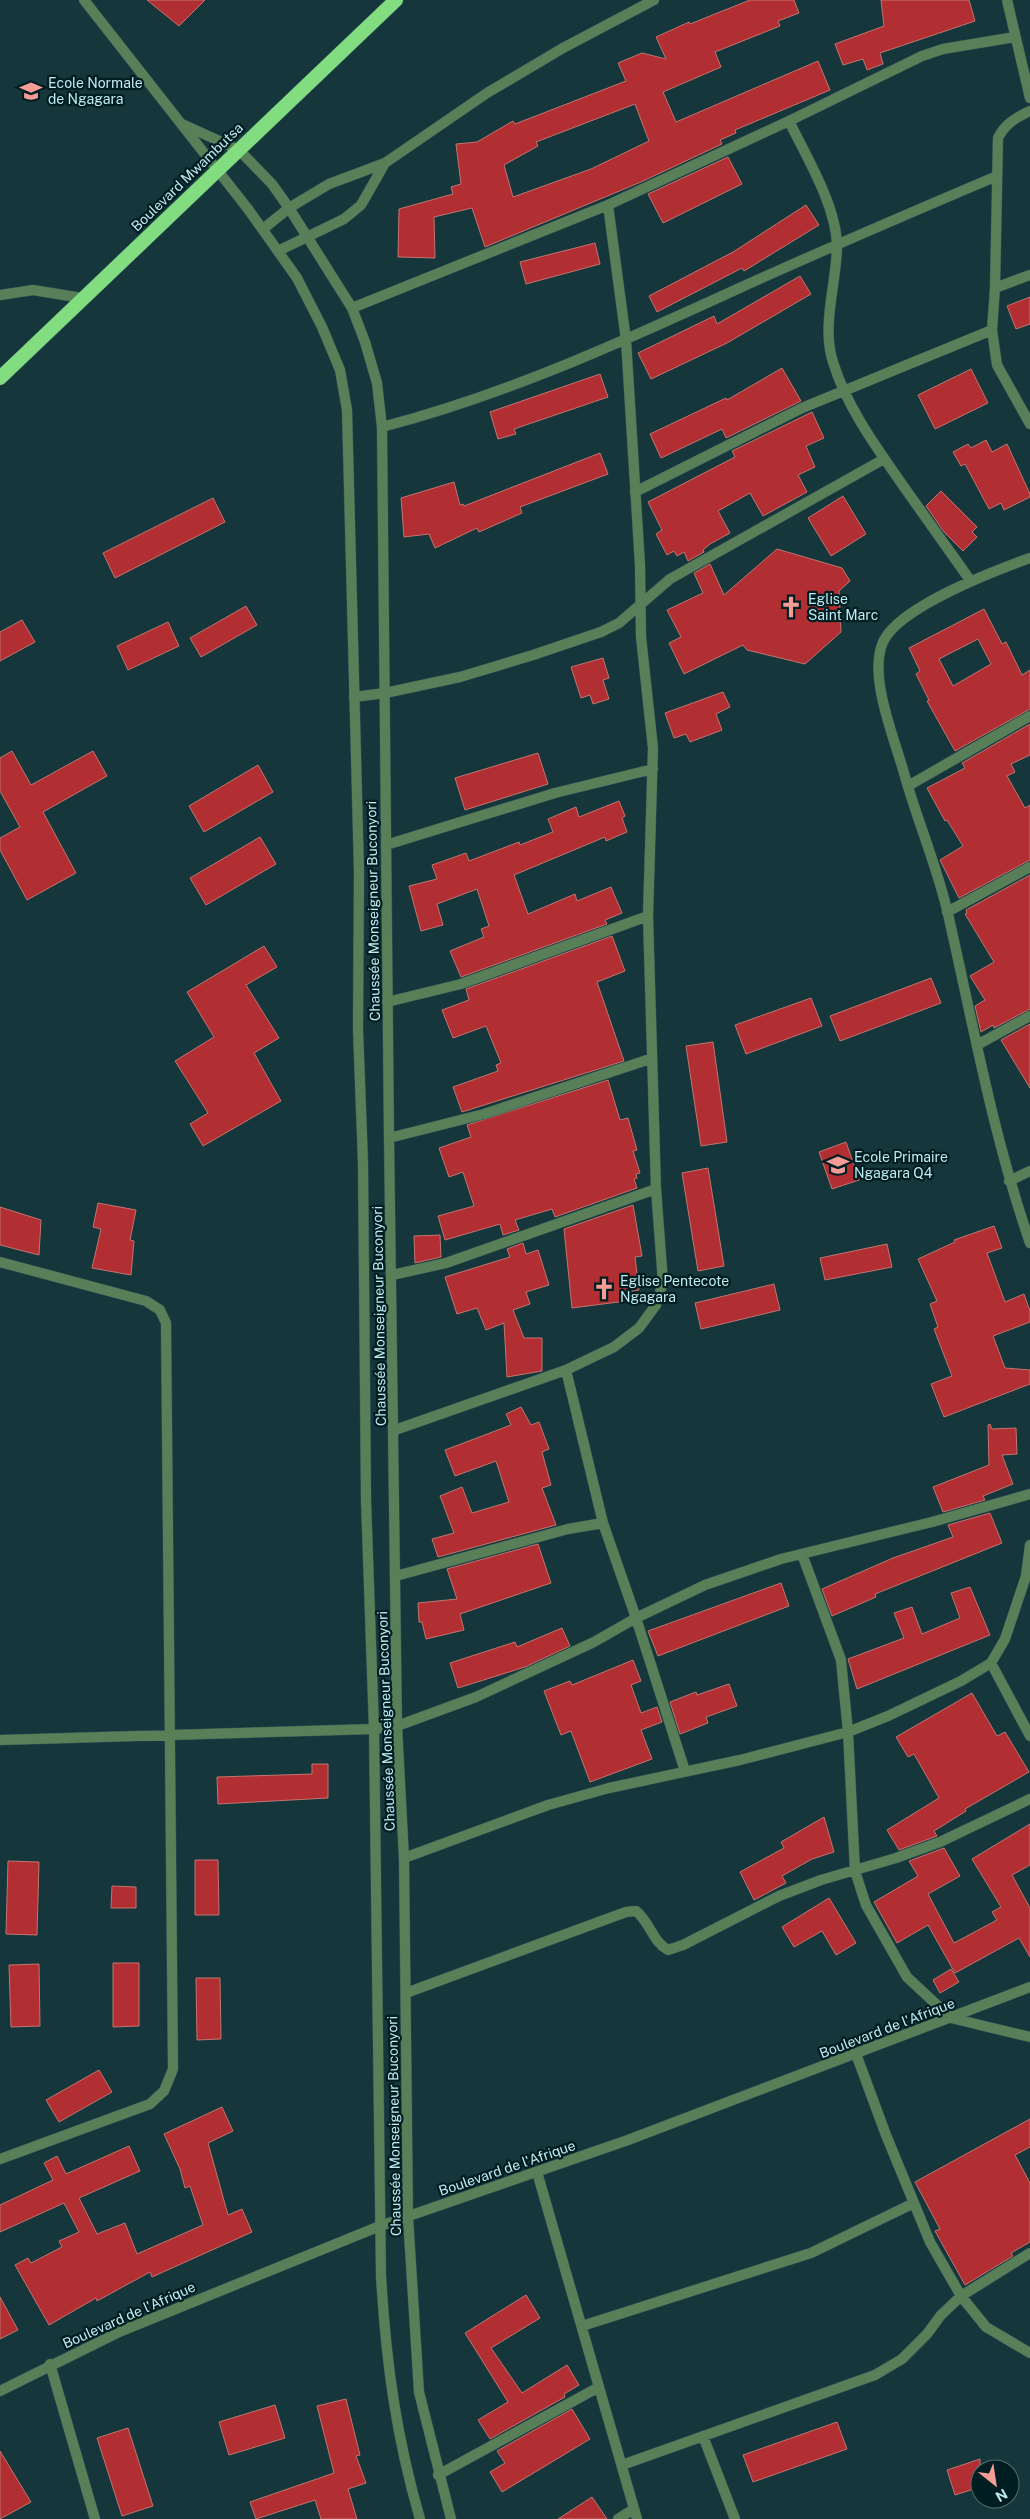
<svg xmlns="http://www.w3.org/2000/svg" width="1030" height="2519" font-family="'Public Sans',sans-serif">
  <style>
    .building { fill: #b12e33; stroke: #c27570; fill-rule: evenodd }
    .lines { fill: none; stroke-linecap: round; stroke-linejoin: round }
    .service-casing { stroke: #305357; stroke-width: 11 }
    .minor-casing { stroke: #305357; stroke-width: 11 }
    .tertiary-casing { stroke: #305357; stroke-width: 11 }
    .trunk-casing { stroke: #305357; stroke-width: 15 }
    .service { stroke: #587f57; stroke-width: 10 }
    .minor { stroke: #587f57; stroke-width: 10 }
    .tertiary { stroke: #587f57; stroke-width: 10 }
    .trunk { stroke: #81dd80; stroke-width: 14 }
    .labels { text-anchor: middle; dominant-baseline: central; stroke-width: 4.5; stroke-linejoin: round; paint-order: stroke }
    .poi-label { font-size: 14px; fill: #bdecf1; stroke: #001d21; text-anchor: start }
    .street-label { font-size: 14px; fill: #bdecf1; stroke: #001d21 }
  </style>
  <rect width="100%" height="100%" fill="#15363a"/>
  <path class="building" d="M147 0H205L179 26Z
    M750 0H794L799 13 778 21 780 26 715 52 721 67 663 92 676 122 818 61 830 90 735 130 736 133 720 140 722 144 641 182 485 247 472 208 434 217 435 258 398 257 399 209 453 194 451 187 461 184 456 144 477 142 513 121 515 124 626 81 618 63 642 53 666 59 656 37 689 22 690 24ZM635 104 649 141 591 169 513 197 504 165 538 146 536 142Z
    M881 0H969L975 21 880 53 883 64 867 70 863 59 843 65 835 44 884 26Z
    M728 157 742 184 663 223 648 194Z
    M806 205 819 225 744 271 742 268 657 312 649 296 733 252Z
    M595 243 600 264 526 284 520 262Z
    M800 276 811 294 727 343 651 379 638 353 714 316 717 324Z
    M1030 297V324L1016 329 1007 306Z
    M782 368 801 401 726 438 722 429 661 458 650 434 726 398 727 400Z
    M971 369 988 403 935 429 918 395Z
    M600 374 608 397 514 429 516 434 498 439 490 412Z
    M812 412 824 438 806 446 815 467 798 475 807 492 763 516 750 493 718 511 730 533 710 544 703 550 704 552 688 561 684 552 677 556 674 551 667 555 656 534 662 530 648 502 735 457 732 451Z
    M986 440 992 452 1007 444 1030 494V497L1004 510 1001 503 989 509 965 464 961 466 953 452 968 444 971 448Z
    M600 453 608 474 520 507 522 513 479 532 477 528 435 548 429 534 404 537 401 498 454 482 460 505 463 504 464 506Z
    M941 491 977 527 972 532 977 537 963 551 944 532 926 506Z
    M843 496 866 534 831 556 808 518Z
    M213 498 225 522 115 578 103 553Z
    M777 549 842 568 850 581 839 591 841 632 805 664 747 650 743 645 684 674 669 643 681 637 667 610 703 593 694 573 710 564 724 595Z
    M246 606 257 625 201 657 190 638Z
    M984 609 1002 644 1006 642 1022 675 1030 670V709L955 751 927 701 929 700 916 674 920 671 909 648ZM978 639 991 664 953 686 939 659Z
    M22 620 35 642 0 661V632Z
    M168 622 179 646 128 670 117 646Z
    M603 658 609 678 603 680 609 699 593 704 590 695 581 698 571 667Z
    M723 692 730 707 716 714 722 730 690 742 686 734 674 738 665 713Z
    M1030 724V755L1011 764 1015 772 1007 776 1025 808 1030 805V860L959 898 940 860 963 846 947 820 945 821 927 788 965 768 962 763Z
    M12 751 31 785 93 751 107 776 43 812 76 873 27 900 0 850V838L20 827 0 791V758Z
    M538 753 548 784 465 810 455 778Z
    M258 765 273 792 204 832 189 806Z
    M619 801 625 816 622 818 627 832 606 841 605 837 514 875 528 914 575 894 577 901 611 887 622 913 605 920 607 924 461 977 450 951 484 937 481 929 489 926 477 889 437 904 443 925 421 931 409 886 437 879 432 865 466 853 469 861 519 842 520 845 553 832 548 819 576 807 579 817Z
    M260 837 276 864 206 905 190 878Z
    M1030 875V1009L994 1028 993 1025 981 1032 975 1006 985 1000 970 976 994 962 965 914 967 913 966 910Z
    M612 936 625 971 597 982 624 1061 462 1112 453 1087 498 1071 496 1065 501 1063 486 1026 453 1038 442 1010 469 1000 466 989Z
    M264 946 277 967 246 985 279 1038 254 1053 281 1101 203 1146 190 1124 208 1113 175 1061 214 1037 187 992Z
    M931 978 941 1003 840 1041 830 1016Z
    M811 998 822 1026 746 1054 735 1025Z
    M1030 1024V1088L1001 1040Z
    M713 1042 727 1142 701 1146 686 1046Z
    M608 1080 620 1120 628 1118 637 1150 633 1151 640 1173 636 1174 637 1178 634 1179 637 1188 555 1217 552 1209 515 1220 519 1230 503 1235 500 1224 445 1240 438 1216 474 1206 463 1172 449 1177 439 1148 471 1137 467 1125Z
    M846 1142 859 1180 832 1189 819 1152Z
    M708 1168 724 1266 698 1271 682 1173Z
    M98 1203 136 1210 130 1240 134 1241 131 1275 92 1268 101 1229 93 1227Z
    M633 1205 642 1256 635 1257 639 1290 632 1291 634 1300 572 1308 564 1229Z
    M0 1207 41 1220 39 1255 0 1245Z
    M994 1226 1002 1248 987 1253 1005 1302 1024 1294 1030 1311V1322L993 1336 1005 1368 1030 1370V1384L944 1417 931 1384 952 1376 934 1329 938 1327 930 1304 937 1301 918 1259 955 1242 954 1240Z
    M440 1235 441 1257 415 1263 414 1236Z
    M523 1243 526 1254 538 1250 549 1285 526 1292 530 1304 513 1310 524 1338H542V1371L507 1377 504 1323 486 1330 477 1308 457 1314 445 1277 510 1257 507 1249Z
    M887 1244 892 1267 825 1280 820 1258Z
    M774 1284 780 1310 701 1329 695 1303Z
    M521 1407 531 1425 539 1422 549 1449 542 1452 551 1485 542 1488 556 1525 438 1557 432 1539 454 1533 440 1496 462 1487 472 1513 509 1502 496 1461 455 1476 445 1450 511 1425 506 1414Z
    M990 1424 992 1429 1016 1428 1017 1454 1002 1455 1013 1484 983 1496 985 1500 943 1512 933 1487 989 1465 988 1425Z
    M990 1513 1002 1543 875 1594 876 1597 832 1616 822 1589 893 1558 953 1537 948 1525Z
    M538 1544 551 1583 460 1614 464 1630 426 1639 422 1622H419L418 1603 457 1599 447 1569Z
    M781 1583 789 1606 658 1656 648 1631Z
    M970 1587 990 1635 857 1689 848 1659 904 1638 894 1613 912 1607 922 1634 960 1618 951 1593Z
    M562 1628 570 1646 525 1667 458 1688 450 1663 515 1642 517 1647Z
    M633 1660 641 1681 631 1685 641 1713 657 1707 662 1722 641 1730 652 1759 590 1782 571 1731 561 1735 544 1691 570 1681 572 1685Z
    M729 1684 737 1706 706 1717 708 1723 680 1734 670 1702 696 1692 697 1695Z
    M972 1693 997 1736 1005 1732 1029 1772 965 1809 966 1811 934 1831 937 1836 899 1850 887 1830 939 1798 914 1754 908 1757 896 1737Z
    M312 1764H328V1798L218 1804 217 1777 312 1774Z
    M824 1817 834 1852 812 1859 782 1876 786 1883 754 1900 740 1872 784 1848 781 1842Z
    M1030 1824V1865L1012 1875 1030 1908V1957L1019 1938 955 1973 928 1925 897 1943 874 1902 918 1876 909 1861 944 1848 960 1876 928 1894 954 1943 997 1920 992 1912 1001 1907 972 1859Z
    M195 1860H218L219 1915H195Z
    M8 1861 39 1862 37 1935 6 1934Z
    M112 1886 136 1887V1908H111Z
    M829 1898 856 1943 836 1955 822 1931 794 1947 782 1927Z
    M113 1963H139V2026L113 2027Z
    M39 1964 40 2026 11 2027 9 1965Z
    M951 1969 959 1982 940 1993 933 1980Z
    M196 1978H220L221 2039 197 2040Z
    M99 2070 112 2092 59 2122 46 2100Z
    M222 2107 233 2131 208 2143 228 2215 242 2209 252 2232 152 2277 150 2272 97 2301 96 2298 49 2325 15 2265 28 2258 31 2263 62 2247 59 2241 79 2232 64 2203 0 2232V2205L53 2180 44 2163 57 2156 66 2174 129 2146 140 2171 79 2198 97 2234 125 2223 137 2254 203 2225 190 2186 185 2188 180 2169 164 2134Z
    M1030 2119V2147L1015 2155 1030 2183V2242L1011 2253 1013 2256 965 2285 935 2231 940 2229 915 2182Z
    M526 2295 540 2318 491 2348 522 2393 567 2365 579 2385 564 2394 565 2397 490 2439 478 2420 508 2402 465 2333Z
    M0 2297 18 2330 0 2339Z
    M346 2399 360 2455 356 2456 366 2483 348 2489 357 2519H321L315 2500 256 2519 250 2502 334 2473 317 2406Z
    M275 2405 285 2438 229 2455 219 2422Z
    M572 2409 590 2439 502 2492 490 2472 505 2463 497 2451Z
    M837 2422 847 2449 753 2482 743 2455Z
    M128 2428 153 2506 122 2516 97 2438Z
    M0 2451 31 2502 0 2519Z
    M980 2459V2487L955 2495 947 2470Z
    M592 2497 607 2519H558Z"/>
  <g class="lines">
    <g class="service-casing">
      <path id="service" d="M50 2364 95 2519"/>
    </g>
    <g class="minor-casing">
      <path id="minor" d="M1007 0 1030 98
        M1030 111C1015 118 1005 124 998 138L995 288 992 330 997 365 1030 424
        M789 121C806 156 836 205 837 245 837 282 821 325 833 362 847 408 877 448 904 487 926 518 948 549 970 580
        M263 229 289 208 329 184 385 163 487 93 563 48 654 0
        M278 251 344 219 361 205 385 163
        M995 288 1030 275
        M0 295 33 290 82 298
        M352 308 608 205 789 121 922 56 943 49 1015 37
        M382 427C509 394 626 340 744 286 828 248 912 212 997 176
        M635 492 802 408 992 330
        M1030 558C994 571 899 607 883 642 868 676 894 737 904 773 917 820 937 866 948 914 973 1024 993 1136 1030 1243
        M354 697 385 693 460 677 533 655 601 632 619 623 670 579 884 459
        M908 786 1030 716
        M386 845 555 793 653 769
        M947 912 1030 867
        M387 1002 461 984 648 916
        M977 1045 1030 1016
        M389 1138 484 1114 650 1059
        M1009 1181 1030 1171
        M0 1262 146 1301 160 1310 166 1323 173 2069 164 2091 150 2104 0 2159
        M392 1275 446 1263 656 1189
        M566 1370 603 1523 636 1618 685 1771
        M395 1430 566 1370 614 1347 639 1328 656 1305 663 1282 656 1189 648 916 653 748 641 637 640 565 626 340 608 205
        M802 1554 841 1660 848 1732 855 1871 866 1905 907 1977 951 2018 1030 2037
        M396 1576 568 1529 603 1523
        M991 1663 1030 1736
        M0 1740 374 1729 397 1726 476 1697 594 1642 636 1618 705 1585 781 1559 932 1522 1030 1494
        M404 1858 548 1805 609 1788 740 1760 848 1732 888 1716 961 1681 991 1663 1005 1639 1026 1576 1030 1545
        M406 1993 626 1912 636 1911C650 1922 652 1941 668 1950L683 1945 779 1896 821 1880 896 1858 940 1842 1030 1799
        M856 2054 886 2135 930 2242 961 2296 986 2327 1030 2353
        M537 2172 637 2519
        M582 2326 811 2253 914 2203
        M0 2391 119 2332 380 2226
        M703 2436 735 2519
        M622 2465 875 2375 902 2359 927 2334 941 2315 961 2296 1030 2253
        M438 2475 599 2387
        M618 2519 634 2509"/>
    </g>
    <g class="tertiary-casing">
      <path id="tertiary" d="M84 0 248 209 297 278 322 327 340 370 347 410 359 872 358 1029 363 1163 366 1500 374 1729 381 2276C386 2362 396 2436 420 2519
        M182 124 239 150 272 184 289 208 352 308 365 342 377 383 382 427 389 1138 397 1726 404 1858 408 2217 419 2392 451 2519
        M380 2226 628 2140 1030 1987"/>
    </g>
    <g class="trunk-casing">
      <path id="trunk" d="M0 378 396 0"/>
    </g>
    <use href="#service" class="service"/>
    <use href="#minor" class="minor"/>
    <use href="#tertiary" class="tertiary"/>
    <use href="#trunk" class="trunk"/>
  </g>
  <defs>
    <g id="school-bare" transform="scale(1.725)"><path d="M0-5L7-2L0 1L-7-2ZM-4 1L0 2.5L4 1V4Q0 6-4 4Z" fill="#f59c96" stroke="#001d21" stroke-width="2.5" paint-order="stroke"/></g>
    <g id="church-bare" transform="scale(1.725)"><path d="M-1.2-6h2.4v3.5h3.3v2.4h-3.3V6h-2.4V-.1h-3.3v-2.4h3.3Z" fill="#f59c96" stroke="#001d21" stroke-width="2.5" paint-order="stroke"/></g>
  </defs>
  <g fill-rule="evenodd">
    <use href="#school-bare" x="31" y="91"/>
    <use href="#church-bare" x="791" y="607"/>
    <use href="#school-bare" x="838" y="1165"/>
    <use href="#church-bare" x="604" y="1289"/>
  </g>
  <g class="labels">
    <g class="poi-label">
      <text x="48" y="83">Ecole Normale<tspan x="48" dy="16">de Ngagara</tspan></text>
      <text x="808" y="599">Eglise<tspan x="808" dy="16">Saint Marc</tspan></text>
      <text x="854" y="1157">Ecole Primaire<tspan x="854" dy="16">Ngagara Q4</tspan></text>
      <text x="620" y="1281">Eglise Pentecote<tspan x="620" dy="16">Ngagara</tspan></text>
    </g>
    <g class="street-label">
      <text transform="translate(187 177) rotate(-44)">Boulevard Mwambutsa</text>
      <text transform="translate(373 911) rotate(-91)">Chaussée Monseigneur Buconyori</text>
      <text transform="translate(379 1316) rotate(-91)">Chaussée Monseigneur Buconyori</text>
      <text transform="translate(386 1721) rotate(-92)">Chaussée Monseigneur Buconyori</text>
      <text transform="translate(887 2028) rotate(-21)">Boulevard de l'Afrique</text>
      <text transform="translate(394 2126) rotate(-91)">Chaussée Monseigneur Buconyori</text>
      <text transform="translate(507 2168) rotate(-19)">Boulevard de l'Afrique</text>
      <text transform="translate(129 2315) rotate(-24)">Boulevard de l'Afrique</text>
    </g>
  </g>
  <g transform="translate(995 2484) rotate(150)"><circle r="24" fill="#001d21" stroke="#4c7074"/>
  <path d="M0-4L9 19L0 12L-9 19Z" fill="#f59c96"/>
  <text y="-8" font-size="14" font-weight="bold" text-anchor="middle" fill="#bdecf1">N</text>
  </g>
</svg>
